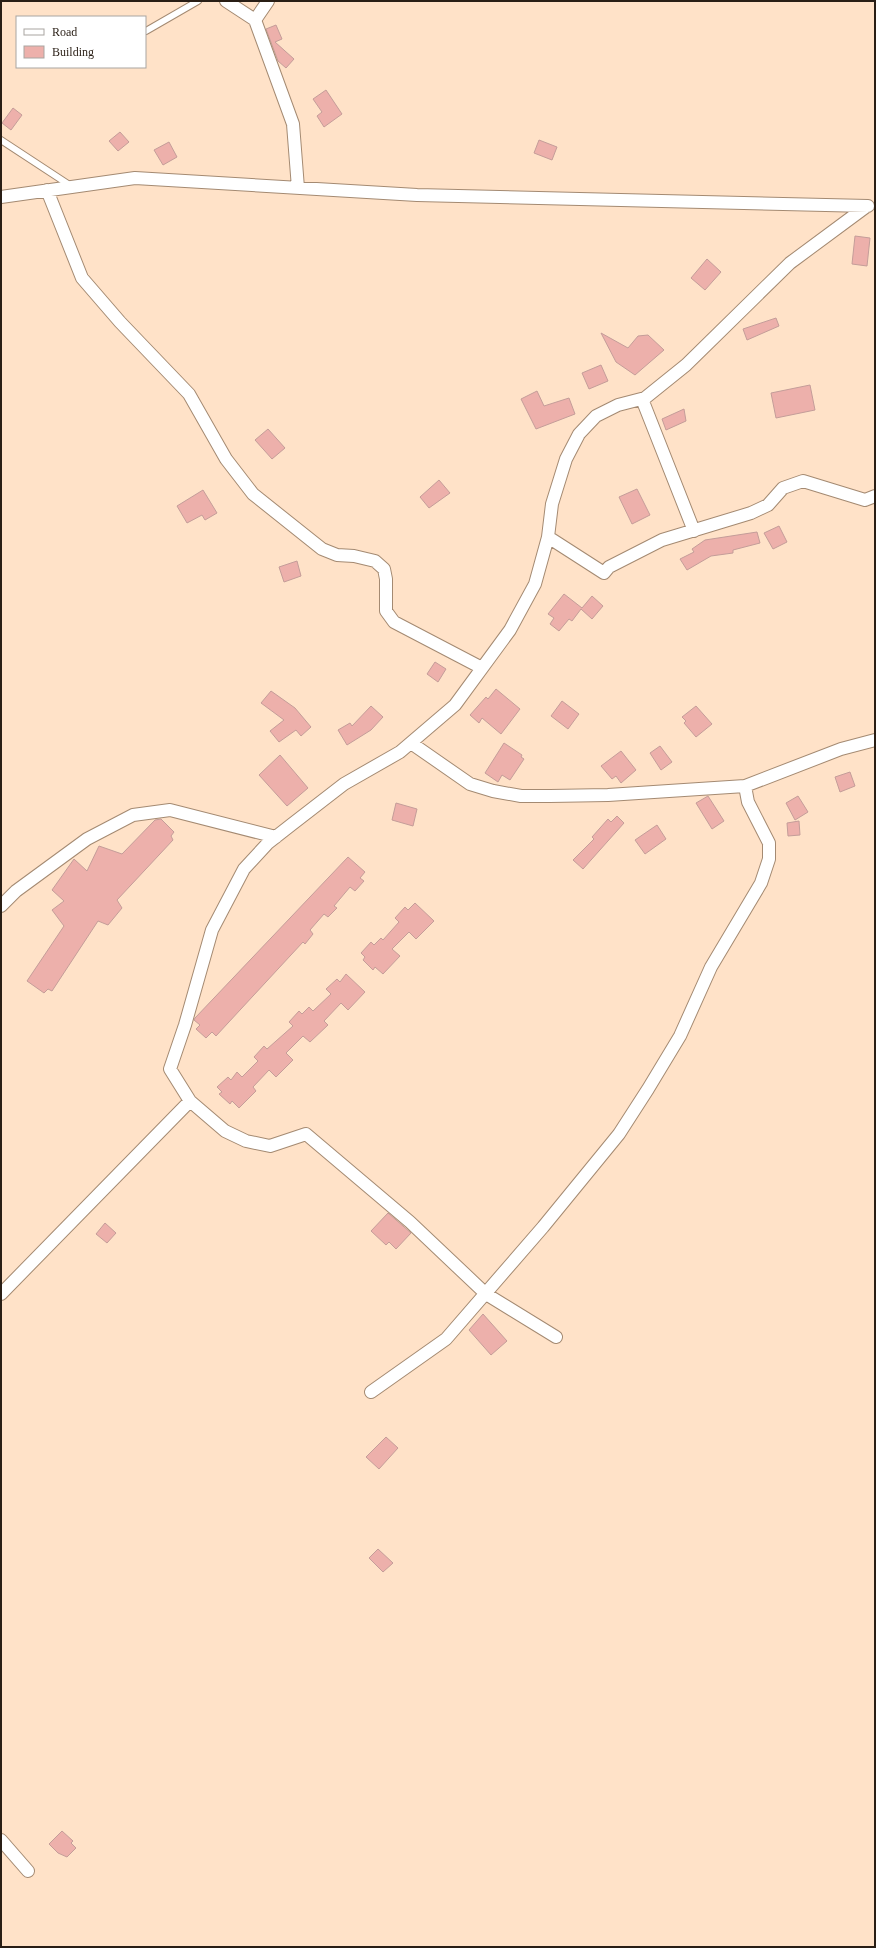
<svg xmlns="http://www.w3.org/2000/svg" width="876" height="1948" font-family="'Times New Roman',serif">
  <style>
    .building { fill: #edb0ab; stroke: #c49d99 }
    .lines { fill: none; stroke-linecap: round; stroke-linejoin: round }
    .lane-casing { stroke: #a48a72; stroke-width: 8 }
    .street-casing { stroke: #a48a72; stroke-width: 14 }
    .lane { stroke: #fff; stroke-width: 6 }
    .street { stroke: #fff; stroke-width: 12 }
  </style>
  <rect width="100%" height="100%" fill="#ffe2c8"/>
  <path class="building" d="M276 25 282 39 275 42 294 59 286 68 278 61 266 29Z
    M326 90 342 114 324 127 317 116 322 112 313 99Z
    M13 108 22 115 11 130 2 123Z
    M120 132 129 142 118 151 109 141Z
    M539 140 557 147 552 160 534 153Z
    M169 142 177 157 163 165 154 150Z
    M855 236 870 238 867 266 852 264Z
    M707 259 721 272 705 290 691 278Z
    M776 318 779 326 747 340 743 329Z
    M601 333 628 348 638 336 648 335 664 350 635 375 616 362Z
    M601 365 608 381 589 389 582 373Z
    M810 385 815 410 776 418 771 393Z
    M537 391 544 406 569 398 575 414 536 429 521 399Z
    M684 409 686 421 666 430 662 419Z
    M268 429 285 448 272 459 255 440Z
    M439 480 450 493 429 508 420 497Z
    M637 489 650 515 632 524 619 497Z
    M203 490 217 513 205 520 202 515 187 523 177 506Z
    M779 526 787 542 773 549 764 533Z
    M757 532 760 543 733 550V553L711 556 687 570 680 559 694 552 692 549 705 540Z
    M297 561 301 576 284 582 279 567Z
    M564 594 582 608 592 596 603 606 592 619 581 609 572 621 569 619 559 631 550 624 554 618 548 614Z
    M435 662 446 669 438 682 427 674Z
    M496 689 520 709 501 734 482 718 479 723 470 715 486 697 488 699Z
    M271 691 295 708 311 727 301 736 296 730 279 742 270 731 284 720 261 703Z
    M562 701 579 714 568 729 551 716Z
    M371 706 383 717 371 730 347 745 338 730 350 723 352 726Z
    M696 706 712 724 696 737 684 723 686 721 682 717Z
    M504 743 522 755 521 757 524 759 510 780 502 775 498 782 485 773Z
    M660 746 672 762 661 770 650 753Z
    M621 751 636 770 621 783 616 776 612 779 601 766Z
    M280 755 308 788 287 806 259 775Z
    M850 772 855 786 840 792 835 777Z
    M708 796 724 821 712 829 696 803Z
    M798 796 808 812 795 820 786 803Z
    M396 803 417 809 413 826 392 820Z
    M617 816 624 823 583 869 573 860 594 839 592 837 608 819 611 822Z
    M161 819 174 832 171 836 173 840 117 900 122 908 108 925 98 921 52 991 48 989 44 993 27 981 64 926 52 910 64 901 52 890 74 859 87 871 99 846 122 854 155 820Z
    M799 821 800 835 788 836 787 823Z
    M657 825 666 839 645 854 635 840Z
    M348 857 365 872 360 878 364 881 355 891 350 887 334 906 337 908 328 917 324 914 310 930 313 934 305 944 303 942 216 1036 212 1032 206 1038 196 1029 200 1025 194 1020 195 1018Z
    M415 903 434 921 416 939 409 932 392 949 400 956 383 974 375 967 373 970 363 960 365 957 361 953 371 942 374 945 381 938 383 940 399 922 395 918 405 907 408 910Z
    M346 974 365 992 348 1010 341 1003 324 1021 328 1025 310 1042 303 1036 286 1053 293 1060 276 1077 269 1070 253 1087 256 1091 239 1108 232 1101 230 1104 219 1094 222 1092 217 1087 228 1077 231 1080 237 1072 242 1077 258 1061 254 1057 264 1046 267 1049 293 1026 289 1022 299 1011 302 1014 309 1007 313 1011 331 994 326 989 337 979 340 982Z
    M388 1213 411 1233 396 1249 389 1242 386 1245 371 1231Z
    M105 1223 116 1233 107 1243 96 1234Z
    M483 1314 507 1341 491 1355 469 1330Z
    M386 1437 398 1448 379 1469 366 1457Z
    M378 1549 393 1563 383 1572 369 1558Z
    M62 1831 73 1841 71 1843 76 1848 67 1857 58 1853 49 1844Z"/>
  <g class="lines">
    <g class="lane-casing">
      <path id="lane" d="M146 31 198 1
        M1 140 71 186"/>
    </g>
    <g class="street-casing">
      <path id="street" d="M226 1 255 20 293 124 298 188
        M255 20 268 1
        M47 190 82 278 120 322 189 394 226 459 253 494 322 549 337 555 354 556 375 561 384 569 386 579V611L394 622 482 668
        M1 197 135 178 417 195 868 206
        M642 399 694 531
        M548 537 604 573 609 567 662 540 751 513 768 505 783 488 803 481 865 500 875 496
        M411 743 470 784 493 791 521 796H550L608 795 745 786 841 749 875 740
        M1 906 16 891 87 839 133 815 170 810 276 837
        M1 1294 190 1101
        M556 1337 486 1294 410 1222 306 1134 270 1146 246 1141 225 1131 190 1101 170 1069 185 1025 212 930 244 869 268 843 291 825 344 784 400 752 455 705 510 630 535 584 548 537 552 504 566 459 579 434 596 416 618 405 645 398 686 365 790 263 867 206
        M371 1392 446 1339 543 1227 619 1134 648 1089 680 1036 711 967 761 883 769 859V843L748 802 745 786
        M1 1840 28 1871"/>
    </g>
    <use href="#lane" class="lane"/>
    <use href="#street" class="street"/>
  </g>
  <rect width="876" height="1948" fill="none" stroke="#291e15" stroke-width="4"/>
  <rect x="16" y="16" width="130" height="52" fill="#ffffff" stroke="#a9a5a1"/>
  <rect x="24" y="29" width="20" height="6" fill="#ffffff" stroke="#a9a5a1"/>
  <text x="52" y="36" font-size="12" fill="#291e15">Road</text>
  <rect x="24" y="46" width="20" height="12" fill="#edb0ab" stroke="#a9a5a1"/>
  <text x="52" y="56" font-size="12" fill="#291e15">Building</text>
</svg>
